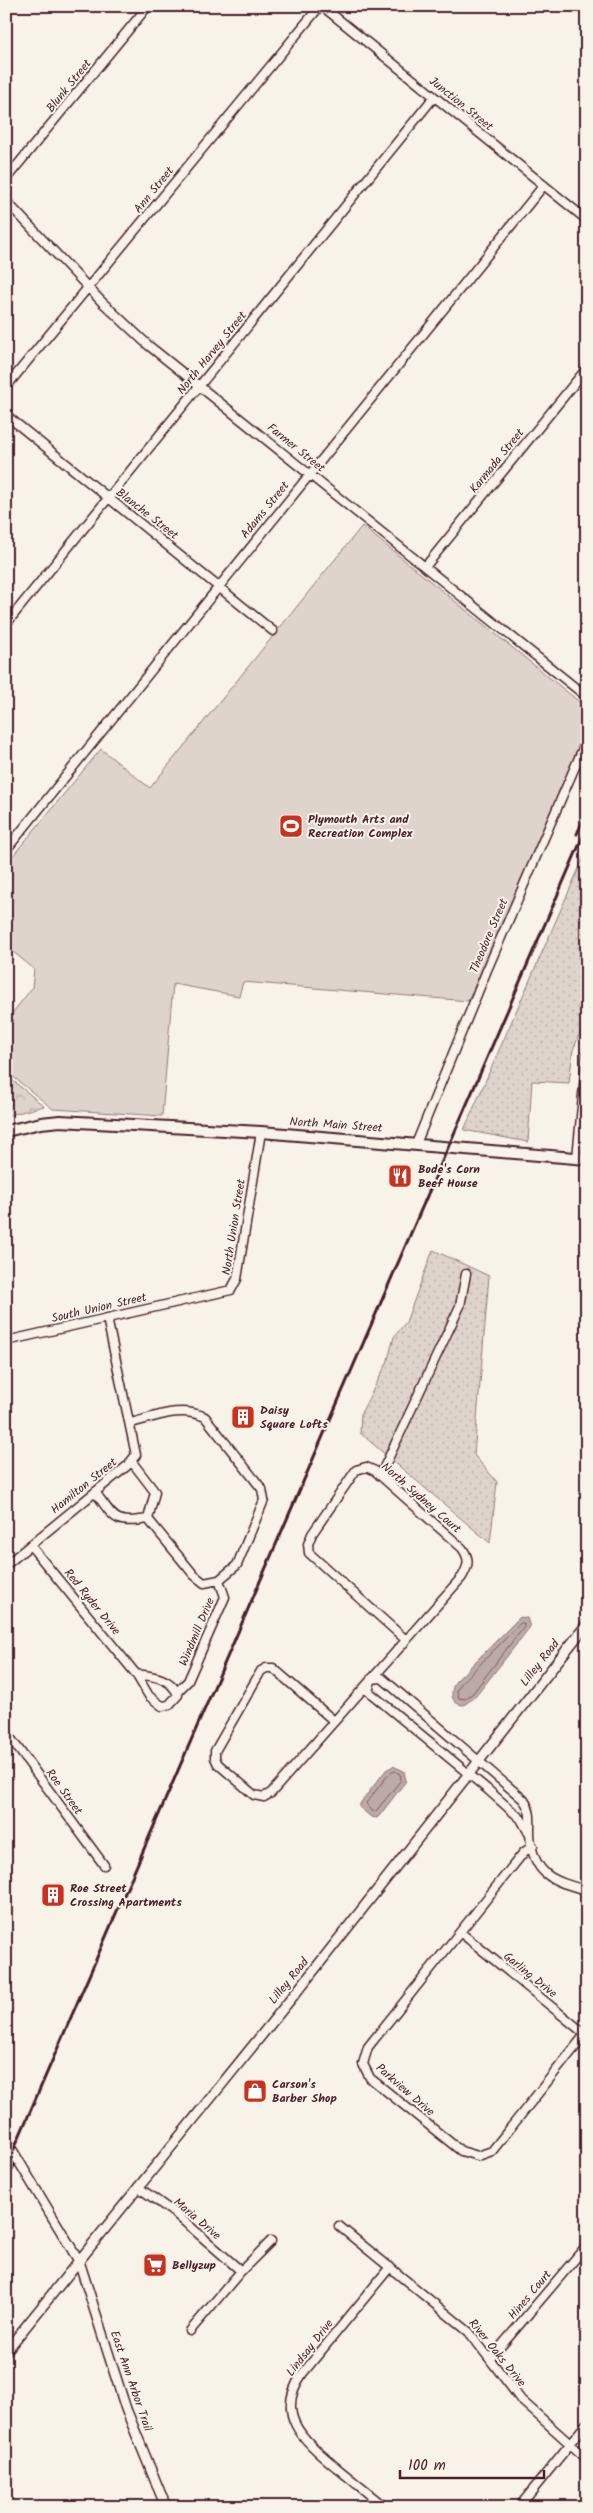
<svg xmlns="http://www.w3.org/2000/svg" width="593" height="2513" font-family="Kalam,sans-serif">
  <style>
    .grass { fill: url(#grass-dots); stroke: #947a7c }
    .park { fill: url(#park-crowns); stroke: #947a7c }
    .pitch { fill: #ded4cc; stroke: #947a7c }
    .water { fill: #bcaaa7; stroke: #8e7275 }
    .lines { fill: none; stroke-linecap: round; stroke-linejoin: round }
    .shore { stroke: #78575d; stroke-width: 1 }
    .minor-casing { stroke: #4a1f2b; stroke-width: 11 }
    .tertiary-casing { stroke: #4a1f2b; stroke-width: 12 }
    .secondary-casing { stroke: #4a1f2b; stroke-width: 14 }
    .minor { stroke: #f7f3e8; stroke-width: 8 }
    .tertiary { stroke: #f7f3e8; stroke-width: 9 }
    .secondary { stroke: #f7f3e8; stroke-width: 10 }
    .rail { stroke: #4a1f2b; stroke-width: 3 }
    .labels { text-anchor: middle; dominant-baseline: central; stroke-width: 4; stroke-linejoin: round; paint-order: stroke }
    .street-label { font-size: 12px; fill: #4a1f2b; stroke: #f7f3e8 }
    .poi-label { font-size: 12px; font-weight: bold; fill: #4a1f2b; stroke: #f7f3e8; text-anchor: start }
  </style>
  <defs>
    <pattern id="grass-dots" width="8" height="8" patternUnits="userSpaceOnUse" patternTransform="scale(1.25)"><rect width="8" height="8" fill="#ded4cc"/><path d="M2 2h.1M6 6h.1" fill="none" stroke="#c0b6af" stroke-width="1.8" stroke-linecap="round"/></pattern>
    <pattern id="park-crowns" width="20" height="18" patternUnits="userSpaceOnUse" patternTransform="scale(1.25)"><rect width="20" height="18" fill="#ded4cc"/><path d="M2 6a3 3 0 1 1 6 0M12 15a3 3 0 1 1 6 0" fill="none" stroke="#c0b6af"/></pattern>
  </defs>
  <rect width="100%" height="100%" fill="#f7f3e8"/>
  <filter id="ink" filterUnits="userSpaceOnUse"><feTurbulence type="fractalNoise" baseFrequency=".02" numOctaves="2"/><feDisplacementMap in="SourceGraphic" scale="10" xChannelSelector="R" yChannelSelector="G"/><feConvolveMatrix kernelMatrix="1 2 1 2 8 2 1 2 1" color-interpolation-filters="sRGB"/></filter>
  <g filter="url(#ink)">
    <path class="grass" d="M587 850V1017L573 1050 569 1083 532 1081 528 1142 464 1130Z
      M433 1250 489 1276 474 1455 497 1482 490 1543 360 1433 361 1413 387 1363 394 1337 406 1322Z"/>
    <path class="park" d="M6 1075 44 1106 6 1116Z"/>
    <path class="pitch" d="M362 526 587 708V728L468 1001 243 982 239 996 173 984 162 1116 53 1109 6 1071V1021L32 988 34 969 6 946V864L101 749 150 788Z"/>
    <path class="water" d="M520 1617 527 1618 530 1627 476 1696 464 1705C450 1705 450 1691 455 1682Z
      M393 1766 404 1771 406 1781 380 1815 377 1818 371 1817 359 1807 361 1802 386 1770Z"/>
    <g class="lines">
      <path class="shore" d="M521 1623H524V1626L473 1693 465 1699 459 1698 457 1691 460 1685Z
        M395 1771 400 1774 401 1780 376 1811 373 1812 366 1803 389 1774Z"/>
      <g class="minor-casing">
        <path id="minor" d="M322 6 587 220
          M6 179 148 6
          M6 201 101 301 148 345 587 697
          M6 387 320 6
          M6 415 273 631
          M425 567 587 368
          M6 624 434 97
          M6 850 544 185
          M416 1144 487 970 587 739
          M577 1158 587 1053
          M6 1341 231 1290 237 1279 261 1132
          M131 1423C155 1417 181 1405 205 1417L262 1489 264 1500 237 1565 219 1580 204 1583 194 1575 148 1519
          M380 1476 460 1306 466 1274
          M95 1492C115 1518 113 1525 148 1519L155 1492 132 1462
          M30 1545 136 1674 149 1696 162 1706 169 1705 178 1695C171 1677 152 1676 136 1674
          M6 1565 127 1466 136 1455 107 1318
          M371 1679 382 1678 524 1800C532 1812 530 1819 530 1833 532 1874 551 1881 587 1890
          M371 1681 368 1691 487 1789 521 1819 530 1835
          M177 1692 188 1681 225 1597 219 1580
          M334 1721 273 1668H266L261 1671 215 1751V1758L218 1764 254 1795 264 1797 271 1793 462 1577C469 1565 470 1559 462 1548L375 1471 366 1467 356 1470 312 1534 308 1544 309 1553 406 1640
          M6 1732 104 1865
          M533 1846 524 1852 368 2047 363 2064 370 2078 461 2151 478 2156 492 2151 587 2032
          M460 1932 585 2034
          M138 2187 177 2215 241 2271
          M339 2226 469 2332 521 2400 587 2459
          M190 2331 241 2271 271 2241
          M490 2359 587 2245
          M385 2507C369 2494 353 2481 337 2468 306 2442 272 2416 303 2373L390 2267
          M519 2507 587 2423"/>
      </g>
      <g class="tertiary-casing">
        <path id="tertiary" d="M6 2140 79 2261 126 2409 166 2507
          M6 2351 311 1974 587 1624"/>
      </g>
      <g class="secondary-casing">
        <path id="secondary" d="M6 1131 41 1123 60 1121 261 1132 587 1159"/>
      </g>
      <use href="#minor" class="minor"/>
      <use href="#tertiary" class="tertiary"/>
      <use href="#secondary" class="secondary"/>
      <path class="rail" d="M577 834 587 811
        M6 2171 13 2151 587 827
        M6 2186 14 2165"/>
    </g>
  </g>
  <defs>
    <g id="stadium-square" transform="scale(1.25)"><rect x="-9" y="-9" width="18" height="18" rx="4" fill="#c8321e" stroke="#f7f3e8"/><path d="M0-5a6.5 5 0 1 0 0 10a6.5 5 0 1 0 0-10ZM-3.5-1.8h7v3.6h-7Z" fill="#fff"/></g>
    <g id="restaurant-square" transform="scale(1.25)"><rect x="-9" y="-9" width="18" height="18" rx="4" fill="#c8321e" stroke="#f7f3e8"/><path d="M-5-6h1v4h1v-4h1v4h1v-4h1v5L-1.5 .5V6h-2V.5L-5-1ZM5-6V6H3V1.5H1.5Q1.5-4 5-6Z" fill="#fff"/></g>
    <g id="building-square" transform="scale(1.25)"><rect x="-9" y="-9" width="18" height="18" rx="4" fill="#c8321e" stroke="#f7f3e8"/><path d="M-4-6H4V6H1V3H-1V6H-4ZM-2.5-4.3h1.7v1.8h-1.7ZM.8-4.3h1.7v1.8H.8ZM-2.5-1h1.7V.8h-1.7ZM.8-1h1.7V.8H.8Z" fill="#fff"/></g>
    <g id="shop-square" transform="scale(1.25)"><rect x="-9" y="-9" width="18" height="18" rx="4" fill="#c8321e" stroke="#f7f3e8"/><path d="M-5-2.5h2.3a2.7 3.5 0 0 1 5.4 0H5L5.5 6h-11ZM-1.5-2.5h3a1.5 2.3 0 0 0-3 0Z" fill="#fff"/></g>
    <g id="supermarket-square" transform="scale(1.25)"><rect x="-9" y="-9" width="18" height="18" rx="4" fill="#c8321e" stroke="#f7f3e8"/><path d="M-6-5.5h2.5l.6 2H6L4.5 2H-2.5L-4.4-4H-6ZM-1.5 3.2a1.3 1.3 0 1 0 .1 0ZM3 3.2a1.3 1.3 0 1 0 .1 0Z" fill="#fff"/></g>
  </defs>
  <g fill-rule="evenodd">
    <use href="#stadium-square" x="291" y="826"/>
    <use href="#restaurant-square" x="400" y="1176"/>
    <use href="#building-square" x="243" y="1417"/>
    <use href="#building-square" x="53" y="1895"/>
    <use href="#shop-square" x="255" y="2091"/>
    <use href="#supermarket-square" x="155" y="2265"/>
  </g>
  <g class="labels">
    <g class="street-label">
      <text transform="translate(69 86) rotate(-51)">Blunk Street</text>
      <text transform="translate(461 104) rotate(39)">Junction Street</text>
      <text transform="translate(154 190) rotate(-51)">Ann Street</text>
      <text transform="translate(212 353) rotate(-51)">North Harvey Street</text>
      <text transform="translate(296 448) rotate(39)">Farmer Street</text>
      <text transform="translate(497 461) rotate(-51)">Karmada Street</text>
      <text transform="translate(265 510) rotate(-51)">Adams Street</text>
      <text transform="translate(147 514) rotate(38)">Blanche Street</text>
      <text transform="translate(489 936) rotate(-67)">Theodore Street</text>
      <text transform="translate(336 1125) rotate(4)">North Main Street</text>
      <text transform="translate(234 1227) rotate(-81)">North Union Street</text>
      <text transform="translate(99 1308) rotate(-13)">South Union Street</text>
      <text transform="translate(84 1486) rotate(-39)">Hamilton Street</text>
      <text transform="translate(421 1498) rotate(41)">North Sydney Court</text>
      <text transform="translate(92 1602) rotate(51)">Red Ryder Drive</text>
      <text transform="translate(197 1632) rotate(-67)">Windmill Drive</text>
      <text transform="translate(540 1663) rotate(-52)">Lilley Road</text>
      <text transform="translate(64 1792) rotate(54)">Roe Street</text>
      <text transform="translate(530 1975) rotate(39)">Garling Drive</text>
      <text transform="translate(289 1981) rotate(-51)">Lilley Road</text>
      <text transform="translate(405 2090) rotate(41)">Parkview Drive</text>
      <text transform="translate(197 2219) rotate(40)">Maria Drive</text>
      <text transform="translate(530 2295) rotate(-50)">Hines Court</text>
      <text transform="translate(310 2348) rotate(-52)">Lindsay Drive</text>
      <text transform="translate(497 2353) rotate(51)">River Oaks Drive</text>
      <text transform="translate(131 2381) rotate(71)">East Ann Arbor Trail</text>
    </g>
    <g class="poi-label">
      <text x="308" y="819">Plymouth Arts and<tspan x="308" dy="14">Recreation Complex</tspan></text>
      <text x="418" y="1169">Bode's Corn<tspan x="418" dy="14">Beef House</tspan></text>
      <text x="260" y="1410">Daisy<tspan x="260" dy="14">Square Lofts</tspan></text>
      <text x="70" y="1888">Roe Street<tspan x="70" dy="14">Crossing Apartments</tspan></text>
      <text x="272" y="2084">Carson's<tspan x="272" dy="14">Barber Shop</tspan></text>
      <text x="172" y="2265">Bellyzup</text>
    </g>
  </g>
  <rect width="593" height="2513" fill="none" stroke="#f7f3e8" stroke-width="25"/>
  <rect x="12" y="12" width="568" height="2488" fill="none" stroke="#4a1f2b" stroke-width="2" filter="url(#ink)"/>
  <path d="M400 2470v8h144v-8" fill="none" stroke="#4a1f2b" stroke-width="2.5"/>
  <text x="408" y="2470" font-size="15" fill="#4a1f2b" stroke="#f7f3e8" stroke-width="4" paint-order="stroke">100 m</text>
</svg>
